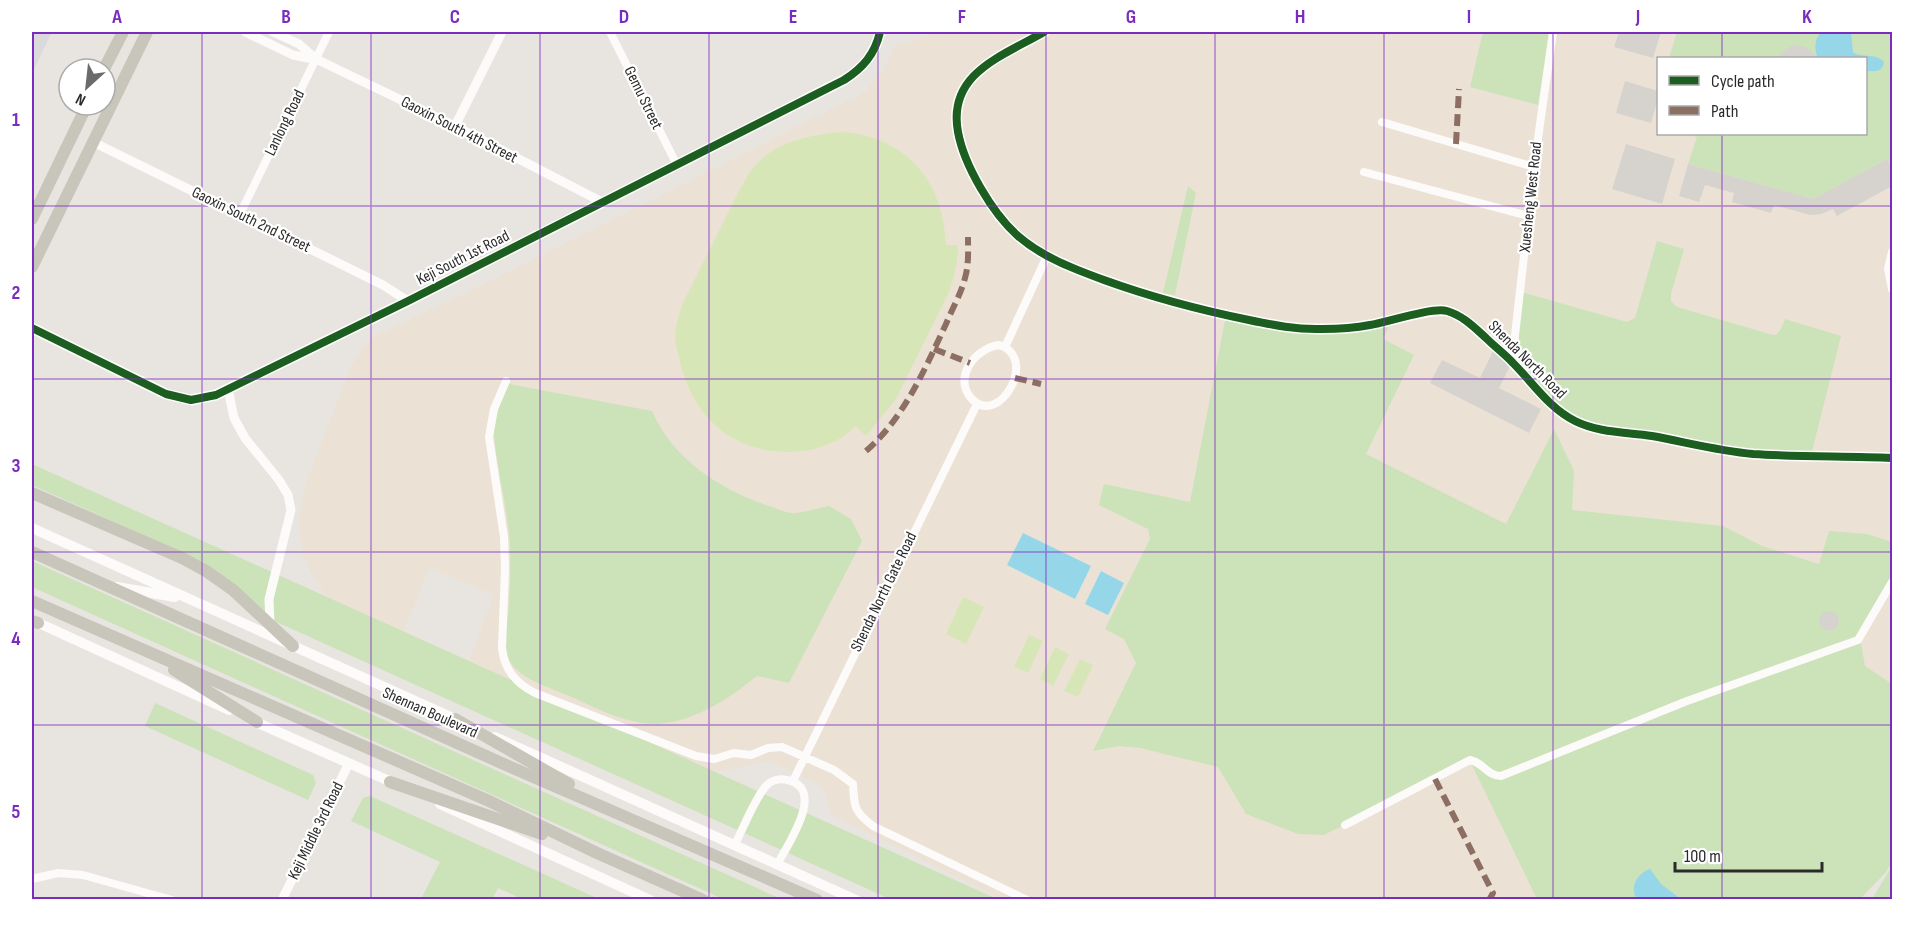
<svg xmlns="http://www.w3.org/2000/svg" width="1924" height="931" font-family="'Sofia Sans Condensed',sans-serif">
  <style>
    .industrial { fill: #dbd9db }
    .education { fill: #ebe2d5; fill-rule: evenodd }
    .green { fill: #cce2b9 }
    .pitch { fill: #d7e6b7 }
    .plaza { fill: #d6d2ce }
    .water { fill: #95d7e8 }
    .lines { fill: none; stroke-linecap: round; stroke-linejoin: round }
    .minor { stroke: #fcfbfa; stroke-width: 8 }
    .tertiary { stroke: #fcfbfa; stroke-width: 9 }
    .secondary { stroke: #fcfbfa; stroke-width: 10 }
    .primary { stroke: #c8c5ba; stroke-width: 12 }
    .quiet { stroke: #8d6e63; stroke-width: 6; stroke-dasharray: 12 6; stroke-linecap: butt }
    .cycleway-casing { stroke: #fff; stroke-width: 11 }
    .cycleway { stroke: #1b5e20; stroke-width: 8 }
    .grid { fill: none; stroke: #7b2cbf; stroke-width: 1.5; stroke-opacity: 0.55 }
    .labels { text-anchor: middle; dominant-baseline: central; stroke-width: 4.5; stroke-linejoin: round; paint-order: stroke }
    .street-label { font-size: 16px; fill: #2a2a2a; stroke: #fff }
    .neatline { fill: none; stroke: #7b2cbf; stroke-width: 2 }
    .grid-label { font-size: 20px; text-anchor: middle; font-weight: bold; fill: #7b2cbf }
  </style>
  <rect width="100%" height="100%" fill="#e8e4e0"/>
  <path class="industrial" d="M32 32H52L32 73Z"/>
  <path class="education" d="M936 32H1892V862L1886 872 1860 899H1001L832 815 822 786 769 761 712 773 465 670 494 595 429 568 400 641 344 611 324 593 312 575 302 553 299 529 301 505 307 480 349 371 364 345 373 337 472 290 864 93 882 72 895 46ZM1658 58H1866V134H1658Z"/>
  <path class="green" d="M1483 32H1549L1538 105 1470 87Z
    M1677 32H1892V169L1887 159 1813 199 1688 164 1697 137 1685 134H1866V58H1669Z
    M1188 186 1196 193 1175 295 1163 293Z
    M1657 241 1684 249 1671 294V301L1677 307 1773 335H1776L1781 329 1785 319 1841 336 1811 455 1752 453 1604 430 1556 410 1512 362 1521 292 1627 322 1635 318Z
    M1226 315 1320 330 1392 320 1383 339 1414 355 1366 454 1506 524 1554 429 1574 471 1572 510 1723 526 1762 546 1819 564 1829 531 1867 534 1892 542V582L1860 638 1865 666 1892 684V862L1886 872 1860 899H1537L1470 761 1324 835 1298 834 1246 814 1218 767 1140 748 1119 746 1093 751 1136 663 1124 639 1105 629 1150 539 1148 529 1099 505 1104 484 1190 502Z
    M509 384 652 411C673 459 718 488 766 505 774 507 785 513 793 513 804 513 818 508 829 506L851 519 862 541 789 683 757 676C725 702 681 731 637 722 610 717 583 701 557 691 540 684 513 675 507 655 503 642 507 627 508 614 510 591 511 569 510 546 508 508 497 472 494 434V417Z
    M32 464 997 899H890L270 619 168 546 32 485Z
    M32 561 781 899H723L32 587Z
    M155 703 313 775 316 783 308 800 145 726Z
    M370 796 599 899H522L498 888 492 899H421L440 862 351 821 363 798Z
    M1892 866V899H1872Z"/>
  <path class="pitch" d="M844 132C907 138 944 182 946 245H958C958 262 954 276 949 292L896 399 866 436 856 426C837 444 814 452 788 452 731 452 693 416 680 362 679 355 676 347 675 339 675 327 679 314 683 303 696 277 709 251 722 225 731 207 739 189 750 172 770 143 810 134 844 132Z
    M963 597 984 607 966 644 946 634Z
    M1029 635 1043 641 1028 673 1014 667Z
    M1055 647 1069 654 1053 686 1040 679Z
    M1080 659 1093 665 1078 697 1064 691Z"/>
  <path class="plaza" d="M1619 32H1661L1653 58 1614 47Z
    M1797 45 1808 48 1818 58H1805L1802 55 1777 58 1787 48Z
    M1625 81 1658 91V99L1651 123 1616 113Z
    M1626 144 1675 159 1662 204 1612 189Z
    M1887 159 1892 169V186L1837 216 1833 209 1821 214 1810 215 1774 205 1771 213 1732 202 1734 193 1705 185 1699 202 1679 196 1688 164 1813 199Z
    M1495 347 1512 362 1499 388 1541 409 1529 433 1430 383 1442 360 1480 378Z
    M1819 621a10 10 0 1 1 20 0a10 10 0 1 1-20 0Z"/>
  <path class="water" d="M1821 32H1851L1853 52C1863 59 1875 52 1884 62 1882 73 1875 71 1866 71V58H1818C1814 49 1814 40 1821 32Z
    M1023 533 1091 566 1075 599 1007 565Z
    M1101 571 1124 583 1108 615 1085 604Z
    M1650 869 1661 884 1681 899H1637C1629 888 1637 873 1650 869Z"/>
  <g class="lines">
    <path class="minor" d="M610 32 677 165
      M1044 32C1003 56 947 73 958 132 964 165 992 213 1018 236 1042 257 1074 269 1104 280 1151 297 1200 310 1249 320 1273 325 1297 330 1322 329 1337 329 1355 328 1370 325 1388 322 1432 307 1447 311 1462 315 1475 328 1486 338 1495 347 1505 354 1513 363 1533 383 1549 408 1575 421 1599 433 1626 432 1652 436 1685 442 1719 451 1753 454 1799 457 1846 456 1892 458
      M1382 122 1534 167
      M1364 172 1528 216
      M240 214 329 32
      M1892 252 1888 269 1892 289
      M999 345C1039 357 1000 426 973 400 952 380 973 349 999 345Z
      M1005 347 1047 256
      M1512 362 1534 167 1553 32
      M506 381 494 409 489 437 504 537 505 569 502 648C504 669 517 684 535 693L696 756 714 759 734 753 751 755 768 748 782 747 834 770 853 784C854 806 854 812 873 826L1027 900
      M793 781 977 404
      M1345 825 1470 760C1483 762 1487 776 1501 776L1687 701 1858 640 1892 582
      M735 844C743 829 755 798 766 786 771 780 780 778 787 780 827 788 788 844 778 863
      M32 879 58 873 83 875 172 900"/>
    <path class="tertiary" d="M245 32 293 55 313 59
      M273 32 299 44 316 59 455 126 602 202
      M455 126 502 32
      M93 142 383 285 408 301
      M32 328 166 394 191 400 216 395 408 301 844 80C863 68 875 54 880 32
      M228 389 234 418 245 438 279 480 288 495 291 510 269 599 270 624
      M282 900 349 763"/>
    <path class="secondary" d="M32 528 462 722
      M117 587 175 597
      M32 620 229 710
      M251 720 396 784
      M495 737 856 900
      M440 804 650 900"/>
    <path class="primary" d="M104 69 123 32
      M32 219 87 105
      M32 267 147 32
      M32 493 182 558 206 571 233 590 293 646
      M32 552 506 765 817 900
      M32 601 489 801 597 853 703 900
      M32 621 38 623
      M174 670 257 722
      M455 719 569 784
      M390 782 542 834"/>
    <path class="quiet" d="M1456 144 1459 89
      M934 349 970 363
      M1015 378 1041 384
      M866 451C904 418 925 369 946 324 952 309 961 294 965 278 969 264 968 251 968 237
      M1435 779 1493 893 1489 900"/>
    <g class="cycleway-casing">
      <path id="cycleway" d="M1044 32C1003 56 947 73 958 132 964 165 992 213 1018 236 1042 257 1074 269 1104 280 1151 297 1200 310 1249 320 1273 325 1297 330 1322 329 1337 329 1355 328 1370 325 1388 322 1432 307 1447 311 1462 315 1475 328 1486 338 1495 347 1505 354 1513 363 1533 383 1549 408 1575 421 1599 433 1626 432 1652 436 1685 442 1719 451 1753 454 1799 457 1846 456 1892 458
        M32 328 166 394 191 400 216 395 408 301 844 80C863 68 875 54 880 32"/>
    </g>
    <use href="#cycleway" class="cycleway"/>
  </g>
  <path class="grid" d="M202 32V900M371 32V900M540 32V900M709 32V900M878 32V900M1046 32V900M1215 32V900M1384 32V900M1553 32V900M1722 32V58M1722 134V900M32 206H1892M32 379H1892M32 552H1892M32 725H1892"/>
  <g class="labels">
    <g class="street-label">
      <text transform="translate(643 98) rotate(64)">Gemu Street</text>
      <text transform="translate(285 123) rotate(-64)">Lanlong Road</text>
      <text transform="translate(459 130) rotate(27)">Gaoxin South 4th Street</text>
      <text transform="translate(1531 197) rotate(-84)">Xuesheng West Road</text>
      <text transform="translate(251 220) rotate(26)">Gaoxin South 2nd Street</text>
      <text transform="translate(463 258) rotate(-27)">Keji South 1st Road</text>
      <text transform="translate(1527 360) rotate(45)">Shenda North Road</text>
      <text transform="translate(884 592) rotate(-64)">Shenda North Gate Road</text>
      <text transform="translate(430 713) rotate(24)">Shennan Boulevard</text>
      <text transform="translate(316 831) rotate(-64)">Keji Middle 3rd Road</text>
    </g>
  </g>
  <rect width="1924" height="931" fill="none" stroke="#ffffff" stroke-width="66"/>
  <rect x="1657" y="57" width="210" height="78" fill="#ffffff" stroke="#aaaaaa" stroke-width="1.5"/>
  <rect x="1669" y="76" width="30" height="9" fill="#1b5e20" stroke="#aaaaaa" stroke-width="1.5"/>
  <text x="1711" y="87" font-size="18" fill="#2a2a2a">Cycle path</text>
  <rect x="1669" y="106" width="30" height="9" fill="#8d6e63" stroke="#aaaaaa" stroke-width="1.5"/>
  <text x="1711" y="117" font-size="18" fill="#2a2a2a">Path</text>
  <g transform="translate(87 87) rotate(207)"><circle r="28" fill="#ffffff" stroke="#aaaaaa" stroke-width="1.5"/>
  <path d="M0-4.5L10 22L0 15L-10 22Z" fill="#6c6b6a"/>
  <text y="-9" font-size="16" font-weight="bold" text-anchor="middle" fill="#2a2a2a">N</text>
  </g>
  <path d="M1675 862v9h147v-9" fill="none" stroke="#2a2a2a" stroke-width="3"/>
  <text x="1684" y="862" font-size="18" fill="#2a2a2a" stroke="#ffffff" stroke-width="4.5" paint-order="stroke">100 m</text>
  <rect x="33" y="33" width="1858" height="865" class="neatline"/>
  <g class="grid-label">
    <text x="117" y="23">A</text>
    <text x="286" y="23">B</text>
    <text x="455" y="23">C</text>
    <text x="624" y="23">D</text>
    <text x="793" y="23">E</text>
    <text x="962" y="23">F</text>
    <text x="1131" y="23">G</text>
    <text x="1300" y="23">H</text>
    <text x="1469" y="23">I</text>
    <text x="1638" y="23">J</text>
    <text x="1807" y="23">K</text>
    <text x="16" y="126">1</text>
    <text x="16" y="299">2</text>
    <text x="16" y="472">3</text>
    <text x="16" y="645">4</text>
    <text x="16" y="818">5</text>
  </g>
</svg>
